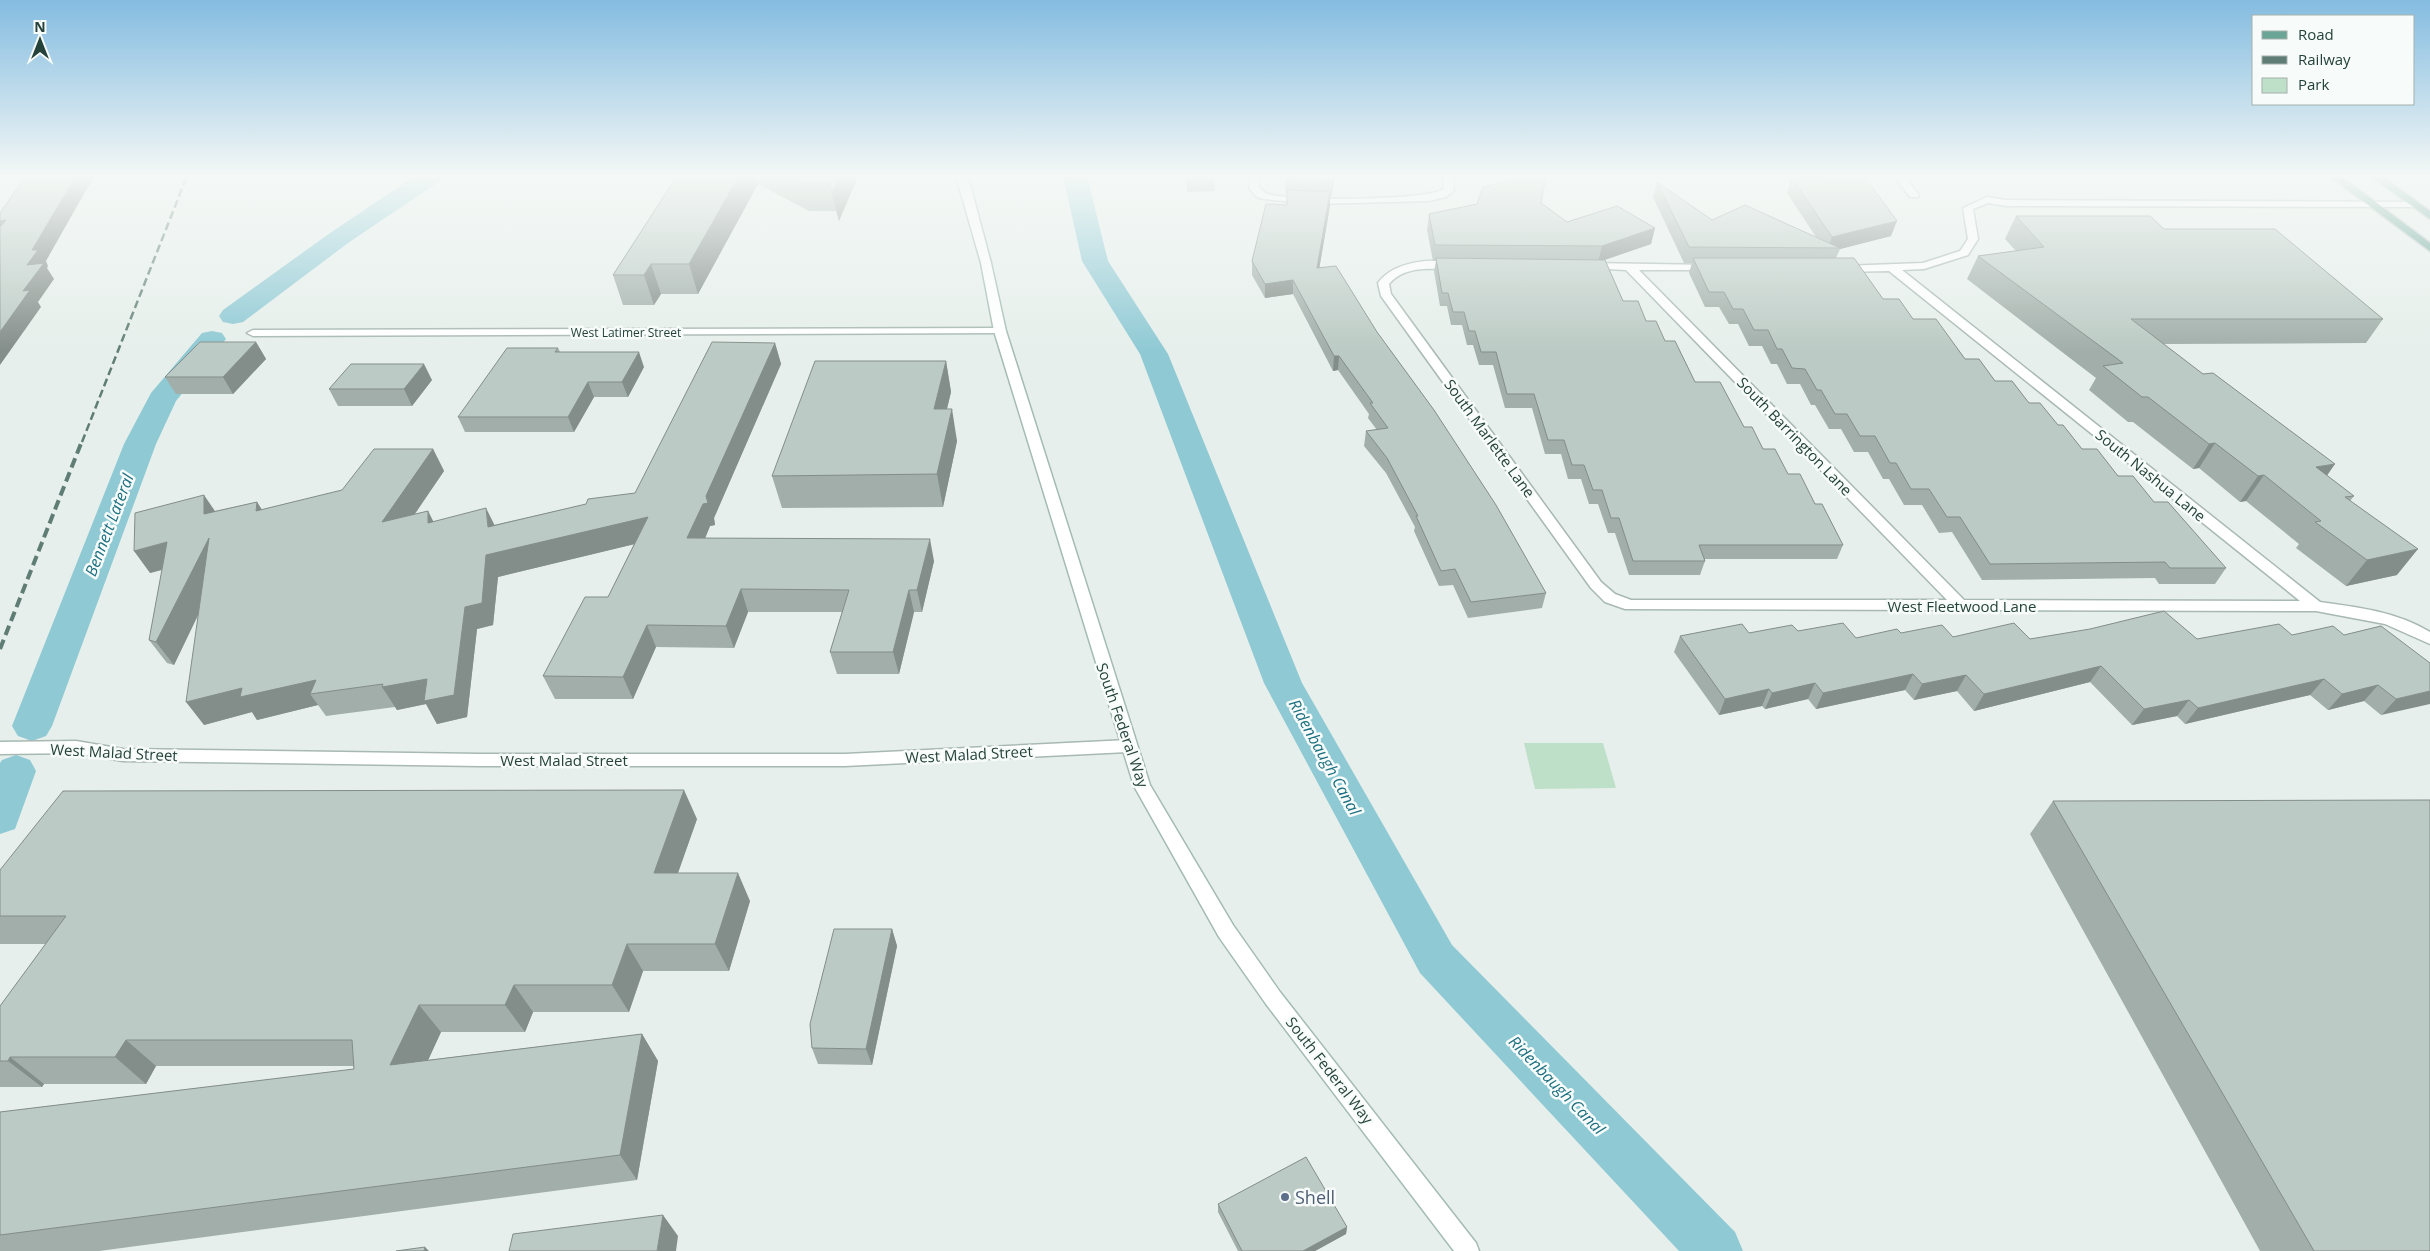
<svg xmlns="http://www.w3.org/2000/svg" width="2430" height="1251" font-family="'Open Sans',sans-serif">
  <style>
    .green { fill: #bfe0c8 }
    .lines { fill: none; stroke-linecap: round; stroke-linejoin: round }
    .canal { fill: #8ec9d4; fill-rule: evenodd }
    .minor-casing { stroke: #a8b8b2; stroke-width: 3 }
    .tertiary-casing { stroke: #a8b8b2; stroke-width: 3 }
    .secondary-casing { stroke: #a4bbb3; stroke-width: 3 }
    .primary-casing { stroke: #c2cac8; stroke-width: 3 }
    .minor { fill: #fff; fill-rule: evenodd }
    .tertiary { fill: #fff; fill-rule: evenodd }
    .secondary { fill: #fff; fill-rule: evenodd }
    .primary { fill: #6aa596; fill-rule: evenodd }
    .rail-far1 { stroke: #5f7d75; stroke-width: 2.5; stroke-dasharray: 8 4; stroke-linecap: butt }
    .rail { stroke: #5f7d75; stroke-width: 4; stroke-dasharray: 10 5; stroke-linecap: butt }
    .wall { fill: #a1aea9 }
    .shaded-wall { fill: #838d89 }
    .building { fill: #bbcac4; stroke: #838d89 }
    .service-dot { fill: #5c6f8a; stroke: #f7fbf9; stroke-width: 2 }
    .labels { text-anchor: middle; dominant-baseline: central; stroke-width: 5; stroke-linejoin: round; paint-order: stroke }
    .far-street-label { font-size: 12px; fill: #24423a; stroke: #f7fbf9 }
    .street-label { font-size: 15px; fill: #24423a; stroke: #f7fbf9 }
    .water-label { font-size: 16px; font-style: italic; fill: #1c6f80; stroke: #f7fbf9 }
    .near-service-label { font-size: 18px; fill: #4e5e75; stroke: #f7fbf9; text-anchor: start }
  </style>
  <rect width="100%" height="100%" fill="#e6efeb"/>
  <path class="green" d="M1524 743H1603L1616 788 1535 789Z"/>
  <g class="lines">
    <path class="canal" d="M415 176H444L440 181 348 243 243 322 233 324 223 322 219 316 223 310 330 233Z
      M1063 176H1087L1108 261 1168 354 1302 683 1452 945 1735 1232 1743 1251H1679L1420 973 1264 683 1140 354 1082 261Z
      M212 331 222 333 226 339 176 401 156 444 52 726 46 736 32 741 18 736 12 726 124 444 151 393 202 333Z
      M16 755 30 760 36 771 15 829 0 834V763L2 760Z"/>
    <g class="minor-casing">
      <path id="minor" d="M1250 176H1260L1259 187C1262 190 1264 193 1268 194 1291 201 1426 201 1444 189L1443 176H1453L1454 190 1446 197 1429 201 1316 204 1263 199 1257 197 1249 188Z
        M1894 176H1904L1919 195 1918 197H1910Z
        M1987 197 2006 200 2418 202V206L2414 207 2006 206 1988 203 1973 209 1978 239 1968 255 1924 269 1902 270 2320 602C2358 607 2397 612 2430 632V644L2385 624 2316 611 1625 609 1605 602 1591 588 1381 296 1378 283C1394 261 1433 257 1458 264V268L1454 269C1431 269 1405 265 1389 284L1391 294 1601 582 1615 594 1631 600H1947L1626 270 1586 268V264L1590 263 1713 265 1714 267 1709 270H1639L1964 600 2300 601 1889 271 1842 272 1837 269 1842 266 1923 263 1960 251 1968 239 1963 208Z
        M1000 328 1004 329V333L253 336 247 333 253 330Z"/>
    </g>
    <g class="tertiary-casing">
      <path id="tertiary" d="M1128 740 1134 742 1136 746 1134 750 1128 752 845 766H480L123 761 76 753 0 754V742L76 741 123 749 480 754H845Z"/>
    </g>
    <g class="secondary-casing">
      <path id="secondary" d="M956 176H966L971 188 991 263 1006 331 1150 785 1233 925 1280 992 1476 1243 1479 1251H1454L1266 1004 1219 937 1134 786 994 331 981 263Z"/>
    </g>
    <g class="primary-casing">
      <path id="primary" d="M2329 176H2341L2430 243V251Z
        M2370 176H2382L2430 211V219Z"/>
    </g>
    <use href="#minor" class="minor"/>
    <use href="#tertiary" class="tertiary"/>
    <use href="#secondary" class="secondary"/>
    <use href="#primary" class="primary"/>
    <path class="rail-far1" d="M82 442 187 176"/>
    <path class="rail" d="M0 649 82 441"/>
  </g>
  <path class="wall" d="M677 176H858L839 221 836 211H809L758 184 698 294H661L654 305H623L613 275Z
    M1187 176H1214L1215 191 1187 192Z
    M1285 176H1335L1331 197H1330V206L1319 268 1377 332 1546 593 1542 608 1468 618 1453 585 1439 586 1414 531 1415 527 1386 473 1364 446 1366 431 1377 430 1368 418 1369 414 1338 370 1333 371 1293 294 1265 298 1252 275V261L1286 205 1287 195H1286Z
    M1803 176H1864L1891 236 1840 249 1836 258 1883 299 1913 319 1965 359 1995 381 2029 403 2058 425 2082 449 2154 502 2226 568 2215 584H2159L2155 578 1982 580 1952 532 1939 533 1922 505H1904L1889 479H1883L1868 452H1854L1841 429H1829L1815 405H1811L1800 384H1787L1777 364H1771L1762 346H1749L1738 324H1729L1719 307H1705L1689 273 1692 263H1684L1653 197 1657 182 1712 220 1816 237 1787 193 1792 178H1804Z
    M1541 203 1567 222 1655 228 1651 244 1605 260 1623 301 1646 321 1665 341 1695 382 1744 427 1763 449 1788 474 1815 504 1843 545 1837 559H1705V561L1700 575H1629L1615 533H1608L1598 504H1589L1581 479H1568L1561 454H1545L1532 408H1505L1493 365H1479L1473 345H1467L1462 325H1451L1447 306H1440L1434 271 1436 261H1433L1427 230 1429 214Z
    M2016 216 2164 229 2383 319 2366 343 2163 344 2327 476 2354 496 2350 501 2397 575 2346 586 2296 548 2299 544 2246 501 2240 502 2199 468 2193 469 2133 422H2128L2089 390 2096 378 1967 279 1978 256 2016 251 2005 239Z
    M256 342 266 359 233 394H176L165 377Z
    M775 343 781 364 714 518 715 525 710 526 705 538 934 561 922 612H914L899 674H837L830 652 842 612H748L734 648 656 647 633 699H555L543 676 608 597 634 544 498 577 493 625 477 629 467 717 437 724 426 704 397 710 395 707 326 716 318 705 257 720 252 712 204 725 199 613 174 665 167 663 149 640 162 570 150 573 215 511 257 502 262 510 342 490 433 449 444 471 415 514 428 511 433 521 494 525 635 493Z
    M558 348 560 352 644 367 628 397H594L574 432H465L458 417Z
    M946 361 951 392 947 409 957 441 943 507 782 508 772 476Z
    M432 380 412 406H338L329 389Z
    M1798 631 1856 638 1901 633 1953 637 2030 639H2197L2292 635H2344L2430 663 2381 715 2364 701 2328 710 2310 695 2185 724 2177 716 2132 725 2090 682 1974 711 1957 691 1914 700 1905 690 1816 709 1808 699 1765 709 1762 706 1719 715 1674 652 1680 636Z
    M2053 801 2430 1251H2260L2030 834Z
    M697 819 678 873 750 901 729 971H643L629 1012H533L525 1032H441L428 1060 642 1034 658 1061 637 1180 99 1251H0V1112L354 1069 353 1066H156L146 1084H44L42 1087H0V1006L46 944H0V870Z
    M892 929 897 946 872 1065 818 1064 812 1048Z
    M1218 1204 1347 1227 1346 1234 1315 1251H1238L1218 1212Z"/>
  <path class="shaded-wall" d="M76 176H95L85 192 46 261 48 266 47 268 54 279 38 302 41 307 0 365V332L32 250Z
    M739 176H756L758 184 698 294 689 264Z
    M840 176H858L839 221 832 193Z
    M1333 176H1335L1331 197 1332 182Z
    M1330 192V206L1317 282V268Z
    M6 220 0 230V221Z
    M1897 221 1891 236 1840 249V248H1828L1832 237Z
    M1655 228 1651 244 1598 262 1602 246Z
    M651 264 661 294 654 305 644 275Z
    M1293 280V294L1265 298V284Z
    M256 342 266 359 233 394 223 377Z
    M775 343 781 364 714 518 715 525 710 526 696 561 687 538Z
    M639 352 644 367 628 397 622 382Z
    M1334 356H1339L1338 370 1333 371Z
    M946 361 951 392 939 441 934 409Z
    M424 364 432 380 412 406 404 389Z
    M588 382 594 397 574 432 568 417Z
    M952 409 957 441 943 507 937 474Z
    M2215 443 2199 468 2193 469 2209 444Z
    M433 449 444 471 394 544 382 522Z
    M2335 464 2317 490 2316 467Z
    M2264 475 2246 501 2240 502 2258 476Z
    M204 495 219 517 204 514Z
    M257 502 271 524 256 511Z
    M486 508 497 530 488 527Z
    M428 511 439 533 428 523Z
    M648 517 656 539 498 577 493 625 477 629 467 717 437 724 426 704 397 710 382 687 427 679 465 607 486 555Z
    M209 538 224 561 174 665 156 642Z
    M930 539 934 561 922 612 917 590Z
    M167 542 183 564 150 573 134 551Z
    M2418 549 2397 575 2346 586 2367 560Z
    M741 589 748 612 734 648 726 626Z
    M909 590 914 612 899 674 893 652Z
    M647 625 656 647 633 699 623 677Z
    M2101 666 2090 682 1974 711 1984 694Z
    M1913 674 1905 690 1816 709 1823 693Z
    M1966 675 1957 691 1914 700 1922 684Z
    M2324 679 2310 695 2185 724 2198 708Z
    M316 680 310 694 318 705 257 720 252 712 204 725 186 702 242 688Z
    M1815 683 1808 699 1765 709 1772 693Z
    M2378 685 2364 701 2328 710 2342 694Z
    M1769 689 1762 706 1719 715 1725 699Z
    M2430 691V704L2381 715 2396 699Z
    M2189 700 2177 716 2132 725 2144 709Z
    M684 790 697 819 668 901 654 873Z
    M738 873 750 901 729 971 715 944Z
    M892 929 897 946 872 1065 866 1049Z
    M627 944 643 971 629 1012 612 985Z
    M514 985 533 1012 525 1032 505 1005Z
    M419 1005 441 1032 414 1091 390 1065Z
    M642 1034 658 1061 637 1180 620 1155Z
    M126 1040 156 1066 146 1084 115 1057Z
    M10 1057 44 1084 42 1087 8 1061Z
    M663 1215 678 1236 676 1251H657Z
    M1347 1227 1346 1234 1315 1251H1303Z
    M425 1247 429 1251H424Z"/>
  <path class="building" d="M26 176H76L32 250H38L27 265 44 263 23 291 30 290 0 332V227L6 220 0 221V213Z
    M677 176H739L689 264H651L644 275H613Z
    M790 176H840L832 193 830 183H803Z
    M1187 176H1214L1215 180H1187Z
    M1286 176H1333L1332 182 1286 180Z
    M1533 176H1546L1541 203 1567 222 1617 206 1655 228 1602 246 1435 245 1429 214 1477 204 1483 187Z
    M1818 176H1864L1897 221 1832 237 1792 178H1819Z
    M1657 182 1712 220 1745 205 1840 248 1689 247Z
    M1287 190 1330 192 1317 268 1336 266 1377 332 1434 410 1496 505 1546 593 1471 602 1455 569 1441 571 1416 516H1418L1387 458 1366 431 1388 428 1370 403H1373L1339 356H1334L1293 280 1265 284 1252 261 1266 204 1287 205Z
    M2016 216H2150L2164 229H2275L2383 319H2131L2203 374 2213 373 2335 464 2316 467 2354 496 2345 497 2418 549 2367 560 2315 522 2321 521 2264 475 2258 476 2215 443 2209 444 2148 397H2142L2103 366 2123 363 1978 256 2044 247Z
    M1436 258 1605 260 1623 301H1638L1646 321H1656L1665 341H1675L1695 382H1720L1744 427H1752L1763 449H1775L1788 474H1800L1815 504H1822L1843 545H1699L1705 561H1633L1619 518H1611L1602 490H1593L1584 465H1572L1564 440H1548L1534 394H1507L1496 352H1481L1475 331H1469L1464 312H1453L1448 293H1442Z
    M1693 258H1854L1883 299H1899L1913 319H1936L1965 359H1979L1995 381H2012L2029 403H2040L2058 425H2063L2082 449H2097L2118 476H2133L2154 502H2168L2226 568H2170L2165 562 1990 564 1960 517H1947L1929 489H1911L1896 463H1890L1875 436H1860L1847 414H1835L1821 390H1817L1805 369 1792 368 1782 349H1777L1768 330H1754L1743 309H1733L1724 292H1709Z
    M200 342H256L223 377H165Z
    M712 342 775 343 706 496 708 503 703 504 687 538 930 539 917 590H909L893 652H830L849 590 741 589 726 626 647 625 623 677 543 676 585 597H608L648 517 486 555 482 603 465 607 454 695 424 701 427 679 382 687 383 684 310 694 316 680 240 697 242 688 186 702 209 538 156 642 149 640 167 542 134 551 135 513 204 495V514L257 502 256 511 342 490 374 449H433L382 522 428 511V523L486 508 488 527 586 504 588 499 635 493Z
    M507 348H558L555 352H639L622 382H588L568 417H458Z
    M815 361H946L934 409H952L937 474 772 476Z
    M351 364H424L404 389H329Z
    M2164 611 2197 639 2279 624 2292 635 2333 626 2344 635 2381 626 2430 663V691L2396 699 2378 685 2342 694 2324 679 2198 708 2189 700 2144 709 2101 666 1984 694 1966 675 1922 684 1913 674 1823 693 1815 683 1772 693 1769 689 1725 699 1680 636 1742 624 1749 633 1792 625 1798 631 1843 623 1856 638 1897 629 1901 633 1942 625 1953 637 2014 623 2030 639 2090 629Z
    M684 790 654 873H738L715 944H627L612 985H514L505 1005H419L390 1065 642 1034 620 1155 0 1235V1112L354 1069 352 1040H126L115 1057H10L8 1061H0V1006L66 916H0V870L63 791Z
    M2430 800V1251H2314L2053 801Z
    M834 929H892L866 1049 812 1048 810 1024Z
    M1306 1157 1347 1227 1303 1251H1242L1218 1204Z
    M663 1215 657 1251H509L513 1234Z
    M425 1247 424 1251H396Z"/>
  <linearGradient id="sky" x2="0" y2="1"><stop stop-color="#84bce0"/><stop offset="0.5" stop-color="#f4f8f6"/><stop offset="1" stop-color="#f4f8f6" stop-opacity="0"/></linearGradient>
  <rect width="2430" height="352" fill="url(#sky)"/>
  <circle class="service-dot" cx="1285" cy="1197" r="5"/>
  <g class="labels">
    <g class="far-street-label">
      <text x="626" y="332">West Latimer Street</text>
    </g>
    <g class="street-label">
      <text transform="translate(1795 436) rotate(46)">South Barrington Lane</text>
      <text transform="translate(1490 438) rotate(54)">South Marlette Lane</text>
      <text transform="translate(2151 475) rotate(39)">South Nashua Lane</text>
      <text x="1962" y="606">West Fleetwood Lane</text>
      <text transform="translate(1123 725) rotate(71)">South Federal Way</text>
      <text transform="translate(114 752) rotate(3)">West Malad Street</text>
      <text transform="translate(969 754) rotate(-3)">West Malad Street</text>
      <text x="564" y="760">West Malad Street</text>
      <text transform="translate(1330 1070) rotate(52)">South Federal Way</text>
    </g>
    <g class="water-label">
      <text transform="translate(109 525) rotate(-69)">Bennett Lateral</text>
      <text transform="translate(1325 757) rotate(61)">Ridenbaugh Canal</text>
      <text transform="translate(1557 1085) rotate(46)">Ridenbaugh Canal</text>
    </g>
    <g class="near-service-label">
      <text x="1295" y="1197">Shell</text>
    </g>
  </g>
  <rect x="2252" y="15" width="162" height="90" fill="#f7fbf9" stroke="#a3b1ad"/>
  <rect x="2262" y="31" width="25" height="8" fill="#6aa596" stroke="#a3b1ad"/>
  <text x="2298" y="40" font-size="15" fill="#24423a">Road</text>
  <rect x="2262" y="56" width="25" height="8" fill="#5f7d75" stroke="#a3b1ad"/>
  <text x="2298" y="65" font-size="15" fill="#24423a">Railway</text>
  <rect x="2262" y="78" width="25" height="15" fill="#bfe0c8" stroke="#a3b1ad"/>
  <text x="2298" y="90" font-size="15" fill="#24423a">Park</text>
  <g transform="translate(40 40)" stroke="#f7fbf9" stroke-width="4" paint-order="stroke">
  <path d="M0-4L9 19L0 12L-9 19Z" fill="#24423a"/>
  <text y="-8" font-size="14" font-weight="bold" text-anchor="middle" fill="#24423a">N</text>
  </g>
</svg>
